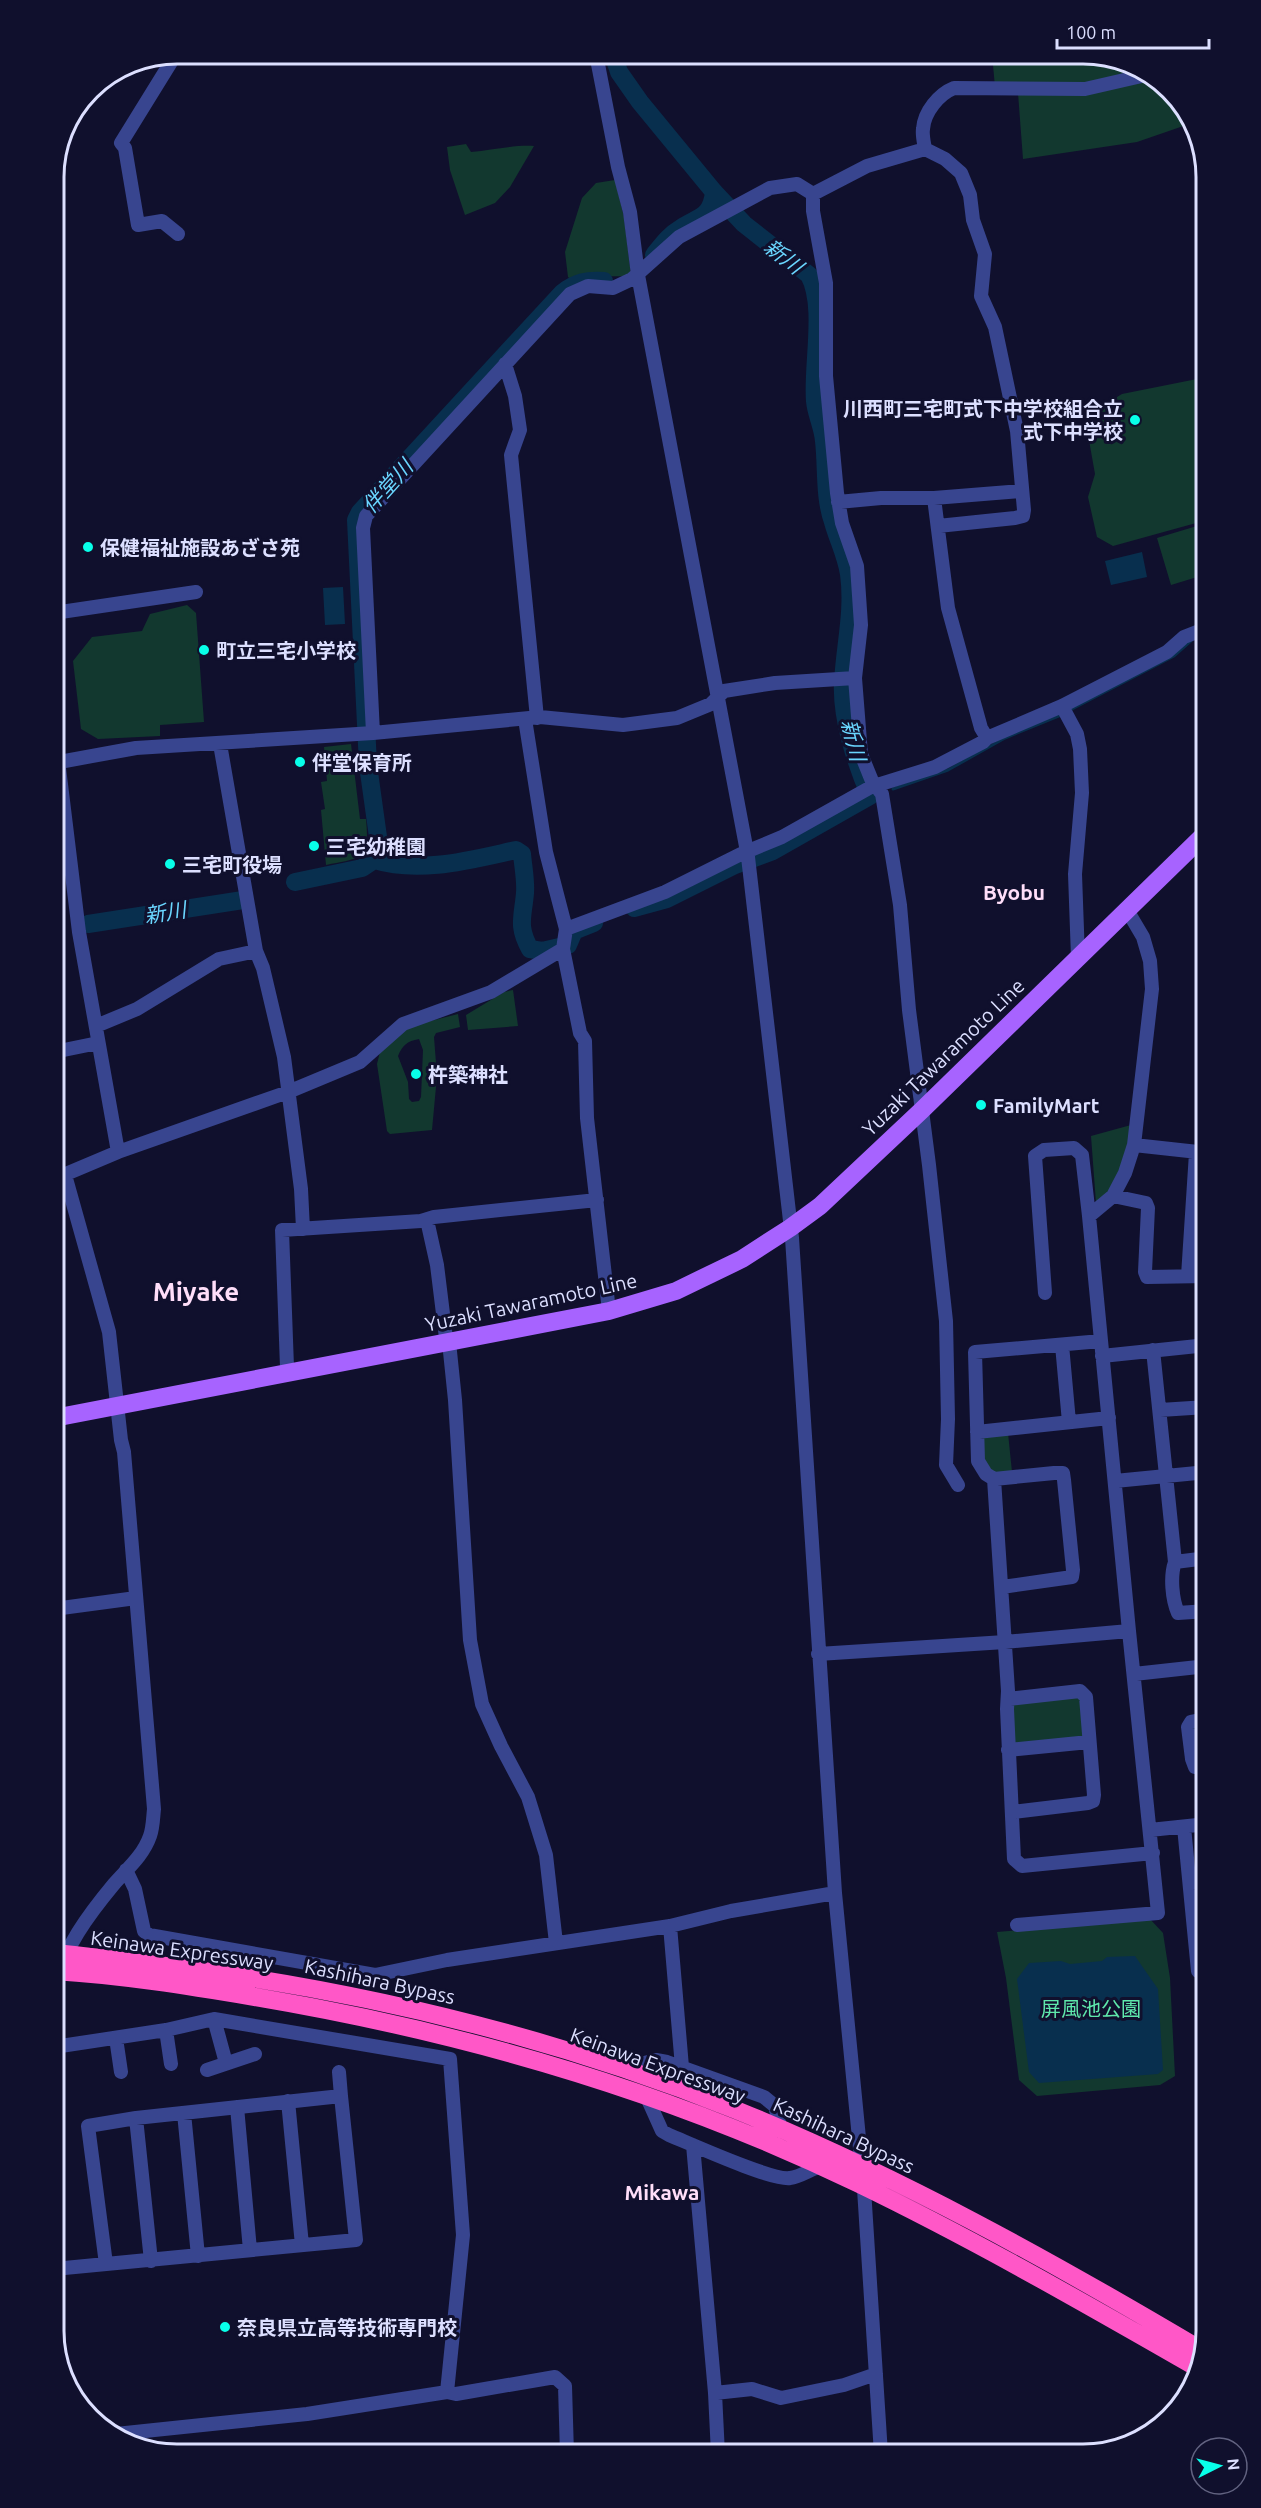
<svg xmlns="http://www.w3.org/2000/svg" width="1261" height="2508" font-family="Ubuntu,'Noto Sans JP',sans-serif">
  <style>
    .green { fill: #12382f; fill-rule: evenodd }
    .water { fill: #082f4e }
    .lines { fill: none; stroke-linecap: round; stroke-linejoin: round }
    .stream { stroke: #082f4e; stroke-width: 3 }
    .river { stroke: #082f4e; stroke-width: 18 }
    .minor { stroke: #38458f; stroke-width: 14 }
    .major { stroke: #a763ff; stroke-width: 18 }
    .highway { stroke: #ff57c7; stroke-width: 18 }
    .poi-dot { fill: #08ffe9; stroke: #10102d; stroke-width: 2 }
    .labels { text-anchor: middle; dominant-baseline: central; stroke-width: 6; stroke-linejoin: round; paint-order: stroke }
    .poi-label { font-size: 20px; font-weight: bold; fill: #dcdfff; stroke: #10102d; text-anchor: start }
    .street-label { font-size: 20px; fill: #dcdfff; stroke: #10102d }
    .park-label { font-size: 20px; fill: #5fe8ac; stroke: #10102d }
    .water-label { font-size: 21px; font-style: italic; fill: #6ad6ff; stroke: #10102d }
    .neighbourhood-label { font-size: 21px; font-weight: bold; fill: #ffdef9; stroke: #10102d }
    .district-label { font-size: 26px; font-weight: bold; fill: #ffdef9; stroke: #10102d }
    .rim { fill: none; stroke: #dcdfff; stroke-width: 3 }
  </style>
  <rect width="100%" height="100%" fill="#10102d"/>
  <path class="green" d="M992 54H1092L1140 72 1077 86 995 87Z
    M1150 76 1158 79 1192 123 1137 142 1023 159 1018 93Z
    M466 144 471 152C493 150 512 145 534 146L510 187 495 203 465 215 450 170 447 147Z
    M615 180 624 217 631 275C611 279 592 272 572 280L568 277 565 252 582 198 596 183Z
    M1207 377V520L1113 546 1097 537 1088 497 1095 474 1087 429 1097 409 1122 394Z
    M1207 523V574L1171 585 1157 538Z
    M187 605 196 613 204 722 160 725V736L98 739 81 729 73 661 92 637 142 631 150 614Z
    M351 744 360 819H366C370 860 362 858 326 865L321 810 325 809 321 782 327 781 324 747Z
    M513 990 518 1026 468 1030 466 1015 504 992Z
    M458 1014 460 1027 436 1033 434 1037 437 1076 432 1130 390 1134 387 1131 377 1064 380 1052 407 1027ZM419 1039 423 1050 421 1097 419 1101 412 1102 409 1099 408 1082 398 1056C402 1046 407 1041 419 1039Z
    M1131 1125V1131C1126 1154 1120 1191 1096 1203L1091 1136Z
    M1008 1433 1012 1472 995 1474 981 1459 983 1437Z
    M1075 1696 1081 1701 1084 1735 1080 1740 1013 1745 1012 1706 1014 1703Z
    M1207 1724V1763H1202L1196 1759 1192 1728Z
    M1150 1919 1163 1933 1170 1978 1175 2076 1160 2085 1037 2096 1019 2080 1006 1978 997 1932Z"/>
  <path class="water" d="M1142 552 1147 577 1111 585 1105 561Z
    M343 587 345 624 325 625 323 588Z
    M1135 1956 1158 1989 1163 2070 1158 2074 1039 2083 1029 2072 1017 1979 1029 1963 1061 1961 1070 1964 1102 1961 1107 1957Z"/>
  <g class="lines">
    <path class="stream" d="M1070 710 1174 656 1191 641
      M893 789 948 770 1005 738 1061 715
      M870 796 874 795"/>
    <path class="river" d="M613 54 619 72 640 102 714 192 744 224 809 275C826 306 812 365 815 401 816 414 823 427 824 441 827 467 824 497 833 522 838 540 846 555 849 574 854 611 845 645 843 682 841 718 856 764 870 796L773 851 735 865 667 899 634 908
      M654 255C662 245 669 235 681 228 699 216 711 218 714 192
      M374 860C420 874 470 860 516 850L522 854C523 866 526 880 525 893 523 917 517 926 530 949L542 951 568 945 574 931 594 923
      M374 860 379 844 368 765 356 520 360 512 562 293C576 282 586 280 604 281
      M295 882 362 868 374 860
      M88 924 243 900"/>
    <path class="minor" d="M176 54 121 143 125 148 138 225 162 221 178 234
      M596 54 618 167 630 212 638 275 748 857 792 1238 835 1893 864 2189 881 2454
      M925 149C924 143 922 135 923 129 924 112 939 94 954 88L1085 89 1146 75
      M813 194V211L826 283V376L837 493 842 523 857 566 861 625 855 678 861 754 872 781 882 794 900 905 909 1010 929 1165 946 1321 948 1419 946 1465 958 1485
      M813 194 867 166 925 149 945 159 961 173 970 195 973 220 985 254 981 296 995 327 1017 431 1024 510 1023 516 1015 518 938 526
      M505 364 515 396 520 430 511 455 537 718
      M934 498 948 608 981 728 987 738
      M838 502 881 498H934L1022 491
      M54 613 196 592
      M1062 706 1077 734 1080 749 1082 793 1075 874 1078 958
      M525 719 546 852 566 929 563 949 580 1033 585 1041 587 1118 609 1311
      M54 727 79 932 118 1152
      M373 733 363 528 366 516 570 294 588 286 613 288 632 279 679 237 770 188 797 184 813 194
      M220 744 256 951 263 968 284 1057 301 1189 303 1229
      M54 763 136 748 373 733 540 717 623 725 677 718 711 704 724 691 775 683 855 678
      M566 929 665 892 741 854 782 837 871 787 935 767 983 742 987 738 1062 706 1167 652 1184 637 1207 628
      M96 1026 137 1009 219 959 256 951
      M54 1052 98 1043
      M1134 1145 1207 1153
      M54 1179 118 1152 288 1092 360 1062 403 1024 491 992 563 949
      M1113 1196 1146 1203 1148 1208 1145 1272 1147 1277 1207 1276
      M427 1220 437 1265 446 1338 449 1342 455 1400 470 1640 482 1704 501 1746 528 1797 546 1855 556 1943
      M1188 1276 1196 1153
      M1045 1293 1035 1156 1044 1150 1074 1148 1082 1155 1089 1216
      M1062 1345 1069 1422
      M1153 1350 1175 1562C1170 1576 1172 1599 1178 1613L1207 1611
      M1102 1356 1207 1345
      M285 1373 287 1367 282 1230 421 1221 434 1217 597 1200
      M1160 1410 1207 1407
      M977 1432 1109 1418
      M994 1479 1008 1691 1007 1709 1014 1859 1022 1866 1153 1853
      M1115 1481 1207 1472
      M1175 1562 1207 1558
      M1002 1587 1072 1577 1073 1570 1064 1480 1063 1473H1054L994 1479 986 1474 978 1461 975 1352 1101 1341
      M54 1609 136 1598
      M818 1654 1005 1642 1129 1631 1089 1216 1113 1196 1125 1173 1134 1145 1152 989 1150 961 1143 937 1127 910
      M1134 1674 1207 1666
      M1008 1699 1080 1691 1086 1697 1094 1795 1093 1801 1088 1803 1013 1812
      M1008 1750 1089 1742
      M1207 1768 1195 1767 1192 1759 1188 1727 1191 1722 1207 1719
      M1184 1827 1198 1971
      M1150 1830 1207 1824
      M126 1870 135 1889 144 1931 149 1935 375 1975 447 1960 670 1926 731 1911 835 1893
      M1190 1883 1207 1881
      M1017 1925 1158 1913 1129 1631
      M670 1926 682 2067
      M54 1987C63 1949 89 1914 114 1884 127 1869 143 1856 150 1836 153 1828 153 1818 154 1809L124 1452 121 1440 109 1332 65 1175
      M214 2019 226 2063
      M166 2030 171 2064
      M116 2038 121 2072
      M54 2047 166 2030 214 2019 450 2059 463 2235 447 2392
      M621 2069 656 2060 667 2062 764 2097 775 2106 781 2130
      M207 2070 255 2054
      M339 2072 341 2096
      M288 2101 302 2245
      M649 2102 662 2131 669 2135C691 2144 772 2181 790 2178 799 2177 808 2171 816 2168
      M237 2107 250 2250
      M184 2113 198 2256
      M136 2118 151 2261
      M693 2145 715 2393 718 2454
      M54 2269 356 2240 341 2096 136 2118 88 2126 106 2264
      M715 2393 752 2389 781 2398 844 2385 876 2374
      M116 2434 307 2414 447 2392 456 2394 555 2377 565 2386 567 2454"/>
    <path class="major" d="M54 1418 609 1311 676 1291 742 1259 790 1228 820 1206 922 1110 1207 832"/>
    <path class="highway" d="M54 1953C89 1956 123 1961 158 1965 355 1989 552 2036 736 2110 898 2176 1051 2261 1201 2350
      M54 1971C121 1975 189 1986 255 1997 462 2032 667 2091 857 2183 973 2239 1084 2303 1196 2367"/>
  </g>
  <g class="poi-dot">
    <circle cx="1135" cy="420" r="6"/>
    <circle cx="88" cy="547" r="6"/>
    <circle cx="204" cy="650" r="6"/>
    <circle cx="300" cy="762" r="6"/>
    <circle cx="314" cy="846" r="6"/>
    <circle cx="170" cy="864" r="6"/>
    <circle cx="416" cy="1074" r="6"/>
    <circle cx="981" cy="1105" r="6"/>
    <circle cx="225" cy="2327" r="6"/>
  </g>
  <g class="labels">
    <g class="poi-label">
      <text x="1123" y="408" text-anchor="end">川西町三宅町式下中学校組合立<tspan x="1123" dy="23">式下中学校</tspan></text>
      <text x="100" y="547">保健福祉施設あざさ苑</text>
      <text x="216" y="650">町立三宅小学校</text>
      <text x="312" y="762">伴堂保育所</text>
      <text x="326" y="846">三宅幼稚園</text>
      <text x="182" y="864">三宅町役場</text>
      <text x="428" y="1074">杵築神社</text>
      <text x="993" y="1105">FamilyMart</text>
      <text x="237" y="2327">奈良県立高等技術専門校</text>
    </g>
    <g class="street-label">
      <text transform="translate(943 1057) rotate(-44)">Yuzaki Tawaramoto Line</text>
      <text transform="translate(531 1302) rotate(-12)">Yuzaki Tawaramoto Line</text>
      <text transform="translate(182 1950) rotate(8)">Keinawa Expressway</text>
      <text transform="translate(380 1981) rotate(12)">Kashihara Bypass</text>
      <text transform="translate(658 2065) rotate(20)">Keinawa Expressway</text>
      <text transform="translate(844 2135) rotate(25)">Kashihara Bypass</text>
    </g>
    <g class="park-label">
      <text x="1091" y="2008">屏風池公園</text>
    </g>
    <g class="water-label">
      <text transform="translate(784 256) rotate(38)">新川</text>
      <text transform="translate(387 486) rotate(-48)">伴堂川</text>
      <text transform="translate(854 740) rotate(76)">新川</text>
      <text transform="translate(165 912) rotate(-9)">新川</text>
    </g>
    <g class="neighbourhood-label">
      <text x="1014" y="892">Byobu</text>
      <text x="662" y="2192">Mikawa</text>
    </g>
    <g class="district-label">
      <text x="196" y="1291">Miyake</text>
    </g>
  </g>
  <path d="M0 0H1261V2508H0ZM177 64H1083A113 113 0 0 1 1196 177V2331A113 113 0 0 1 1083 2444H177A113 113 0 0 1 64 2331V177A113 113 0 0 1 177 64Z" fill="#10102d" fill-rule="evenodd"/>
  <path class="rim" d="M177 64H1083A113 113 0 0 1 1196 177V2331A113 113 0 0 1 1083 2444H177A113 113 0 0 1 64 2331V177A113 113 0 0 1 177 64Z"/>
  <g transform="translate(1219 2466) rotate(84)"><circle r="28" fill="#10102d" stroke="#626381" stroke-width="1.5"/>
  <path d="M0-4.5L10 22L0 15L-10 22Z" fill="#08ffe9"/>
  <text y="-9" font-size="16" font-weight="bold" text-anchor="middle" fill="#dcdfff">N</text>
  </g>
  <path d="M1057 39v9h152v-9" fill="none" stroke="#dcdfff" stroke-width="3"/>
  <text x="1066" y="39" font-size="18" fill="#dcdfff" stroke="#10102d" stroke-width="4.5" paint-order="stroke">100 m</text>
</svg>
